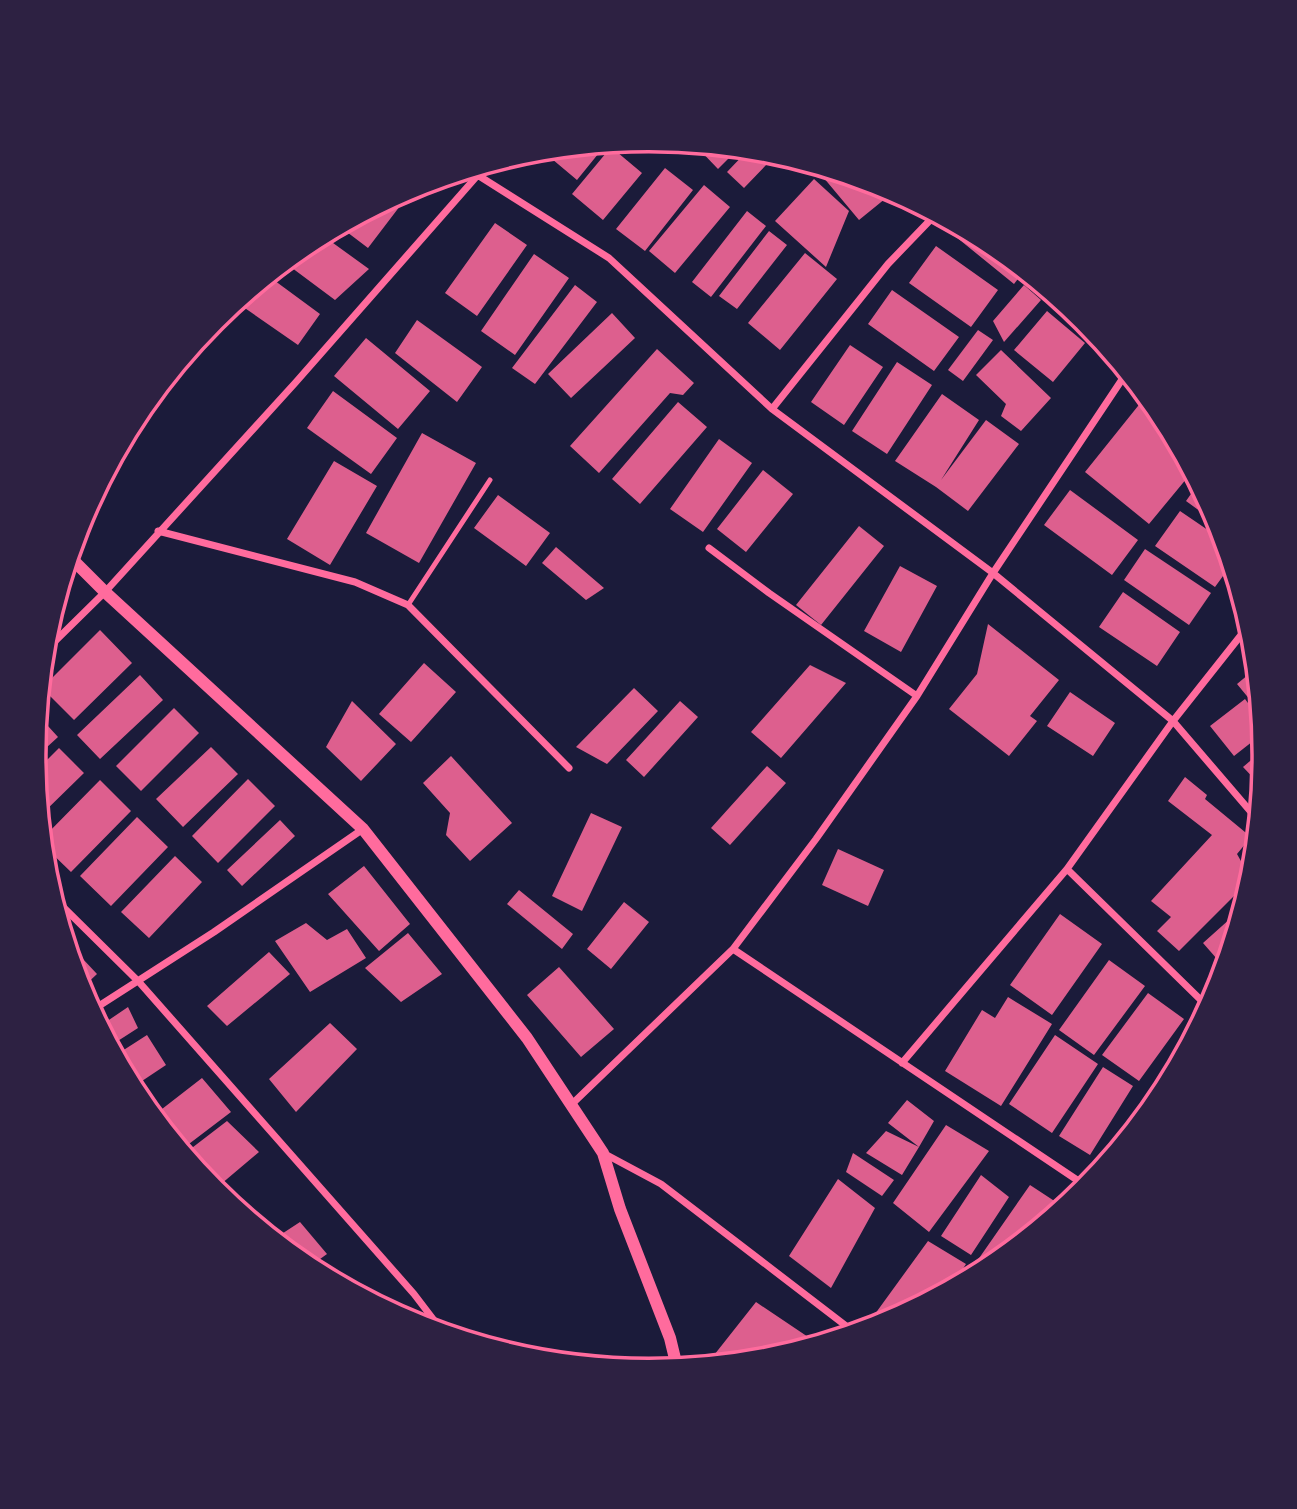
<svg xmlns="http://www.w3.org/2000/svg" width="1297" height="1509" font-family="'Roboto Condensed',sans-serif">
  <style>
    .building { fill: #dd5f8e }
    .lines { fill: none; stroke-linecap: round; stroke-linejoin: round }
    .service { stroke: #ff6b9d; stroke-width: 5 }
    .minor { stroke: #ff6b9d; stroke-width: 7 }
    .tertiary { stroke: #ff6b9d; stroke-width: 12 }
    .rim { fill: none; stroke: #ff6b9d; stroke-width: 3.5 }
  </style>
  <rect width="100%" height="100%" fill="#1b1b3a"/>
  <path class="building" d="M607 143 577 180 552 159 562 148Z
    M694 144 739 148 718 169Z
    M611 147 642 173 603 220 572 194Z
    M749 149 767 164 744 188 727 172Z
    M665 168 693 190 645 251 616 229Z
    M823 168 884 186 891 194 859 220 818 171Z
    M814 179 849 211 826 267 775 221Z
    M416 185 368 248 339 226 413 186Z
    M704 185 730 207 675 273 649 251Z
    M747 211 766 226 711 297 692 282Z
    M495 223 527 245 477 316 445 293Z
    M955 224 991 243 1024 271 1014 284 950 232Z
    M769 231 787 245 737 309 719 296Z
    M322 235 369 269 335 300 284 262 307 243Z
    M936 246 998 290 971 327 909 283Z
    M805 253 837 279 780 350 748 323Z
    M534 254 569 278 515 355 481 331Z
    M267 275 320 314 298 345 239 304Z
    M575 285 597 302 535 384 512 368Z
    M1024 285 1041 300 1004 342 993 321Z
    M892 290 959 337 934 371 868 324Z
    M1047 311 1085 343 1053 382 1014 350Z
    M612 313 635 338 571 398 548 374Z
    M417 320 482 367 457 402 395 353Z
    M978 330 993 340 963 381 948 370Z
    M366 338 430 391 398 429 334 376Z
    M850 345 883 367 844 425 811 402Z
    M657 349 694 383 683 395 670 393 599 473 570 446Z
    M1001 350 1051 398 1021 431 1001 416 1006 404 976 375Z
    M897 362 932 385 887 454 852 431Z
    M333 391 397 438 371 474 307 428Z
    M942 394 979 420 941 480 986 420 1019 444 968 511 936 487 895 461Z
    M1146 396 1160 413 1192 472 1149 524 1085 472Z
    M678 402 707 427 640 504 612 479Z
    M422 433 476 463 419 563 366 533Z
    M719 439 752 463 703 532 670 509Z
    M334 461 377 486 330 565 287 539Z
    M763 470 793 494 746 552 717 529Z
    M1198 484 1217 519 1219 525 1186 501Z
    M1070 490 1138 540 1112 575 1044 525Z
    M498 495 550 533 526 566 474 528Z
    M1180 511 1224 541 1231 565 1215 587 1155 546Z
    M859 526 884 546 821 625 796 605Z
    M556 547 604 588 586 600 542 563Z
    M1145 549 1211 593 1189 625 1124 580Z
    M900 566 937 586 901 652 864 631Z
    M1123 592 1180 632 1157 666 1099 627Z
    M988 624 1059 680 1030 716 1037 721 1009 756 949 709 977 674Z
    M100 630 132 663 74 720 42 688Z
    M424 663 456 692 411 742 379 714Z
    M810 665 846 683 781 758 751 732Z
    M1255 669 1259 709 1260 712 1237 684Z
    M140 675 163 700 100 759 77 735Z
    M634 688 658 711 607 764 576 747Z
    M1070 692 1115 723 1093 756 1047 726Z
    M1245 699 1260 719 1262 734 1234 756 1210 726Z
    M352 701 396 744 361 781 326 747Z
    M680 701 698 717 644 777 626 760Z
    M174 708 199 733 141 791 116 766Z
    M37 714 58 737 34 759 33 755Z
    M211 747 238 774 183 827 156 799Z
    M59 748 84 773 39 817 35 772Z
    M1263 750 1264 755 1261 786 1243 767Z
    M451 756 512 823 470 861 446 835 450 813 423 783Z
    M767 766 786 783 730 845 711 828Z
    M1185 777 1207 795 1205 799 1251 837 1237 854 1251 879 1179 951 1157 931 1171 917 1151 901 1212 835 1168 801Z
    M248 779 275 806 218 863 192 836Z
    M100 780 131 811 71 872 42 844V839Z
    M591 813 622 827 582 911 552 896Z
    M137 817 168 847 111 906 80 876Z
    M280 820 295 836 242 886 227 870Z
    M838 849 884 870 868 906 822 885Z
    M175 856 202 882 149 938 121 912Z
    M364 866 410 924 379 951 328 894Z
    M519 890 573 934 562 949 507 904Z
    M624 902 649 922 611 969 587 949Z
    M1241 909 1224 967 1203 943Z
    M1060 914 1102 944 1052 1015 1010 985Z
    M306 923 327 940 347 929 366 958 310 992 275 941Z
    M408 933 442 974 401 1002 365 968Z
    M269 952 290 974 227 1026 207 1006Z
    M82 958 97 974 80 990 73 966Z
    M1109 960 1145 986 1094 1055 1059 1030Z
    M559 967 614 1029 581 1057 527 995Z
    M1148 993 1184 1019 1139 1081 1102 1055Z
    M1008 997 1052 1024 1001 1106 945 1071 982 1010 995 1018Z
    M128 1007 138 1028 110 1046 100 1026Z
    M330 1023 357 1049 296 1112 269 1079Z
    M147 1035 166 1065 139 1083 119 1053Z
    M1055 1035 1098 1064 1052 1133 1009 1104Z
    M1103 1067 1133 1086 1090 1155 1059 1136Z
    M202 1078 231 1112 181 1150 153 1116Z
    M907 1100 934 1121 919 1147 888 1123Z
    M227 1121 259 1152 214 1190 184 1154Z
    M946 1125 989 1151 929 1232 893 1203Z
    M886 1131 919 1147 902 1175 866 1153Z
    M853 1153 894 1180 882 1196 846 1172Z
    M981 1175 1009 1197 971 1255 941 1236Z
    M838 1179 875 1208 831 1288 789 1256Z
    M1030 1185 1062 1206 1060 1209 990 1266 984 1269 975 1264Z
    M300 1222 327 1254 309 1267 274 1239Z
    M928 1241 966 1264 952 1286 886 1322 875 1314Z
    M756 1302 817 1343 768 1358 707 1364Z"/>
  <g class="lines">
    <path class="service" d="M408 605 490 480"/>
    <path class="minor" d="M468 169 609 258 772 409 993 573 1173 721 1257 819
      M772 409 888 264 936 214
      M158 531 355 582 408 605 569 768
      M709 548 769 593 917 696
      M43 653 105 592 296 382 477 176 496 161
      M1067 869 1208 1007
      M51 895 139 982 414 1294 443 1332
      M733 949 816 839 917 696 993 573 1127 372
      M91 1011 214 932 363 829
      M902 1063 1067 869 1173 721 1249 625
      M571 1105 733 949 1086 1186
      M605 1154 661 1184 854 1332"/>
    <path class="tertiary" d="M69 556 105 592 363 829 527 1038 603 1153 620 1209 670 1338 677 1367"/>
  </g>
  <path d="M0 0H1297V1509H0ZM46 755a603 603 0 1 1 1206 0a603 603 0 1 1-1206 0Z" fill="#2d2142" fill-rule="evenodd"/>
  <path class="rim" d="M46 755a603 603 0 1 1 1206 0a603 603 0 1 1-1206 0Z"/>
</svg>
